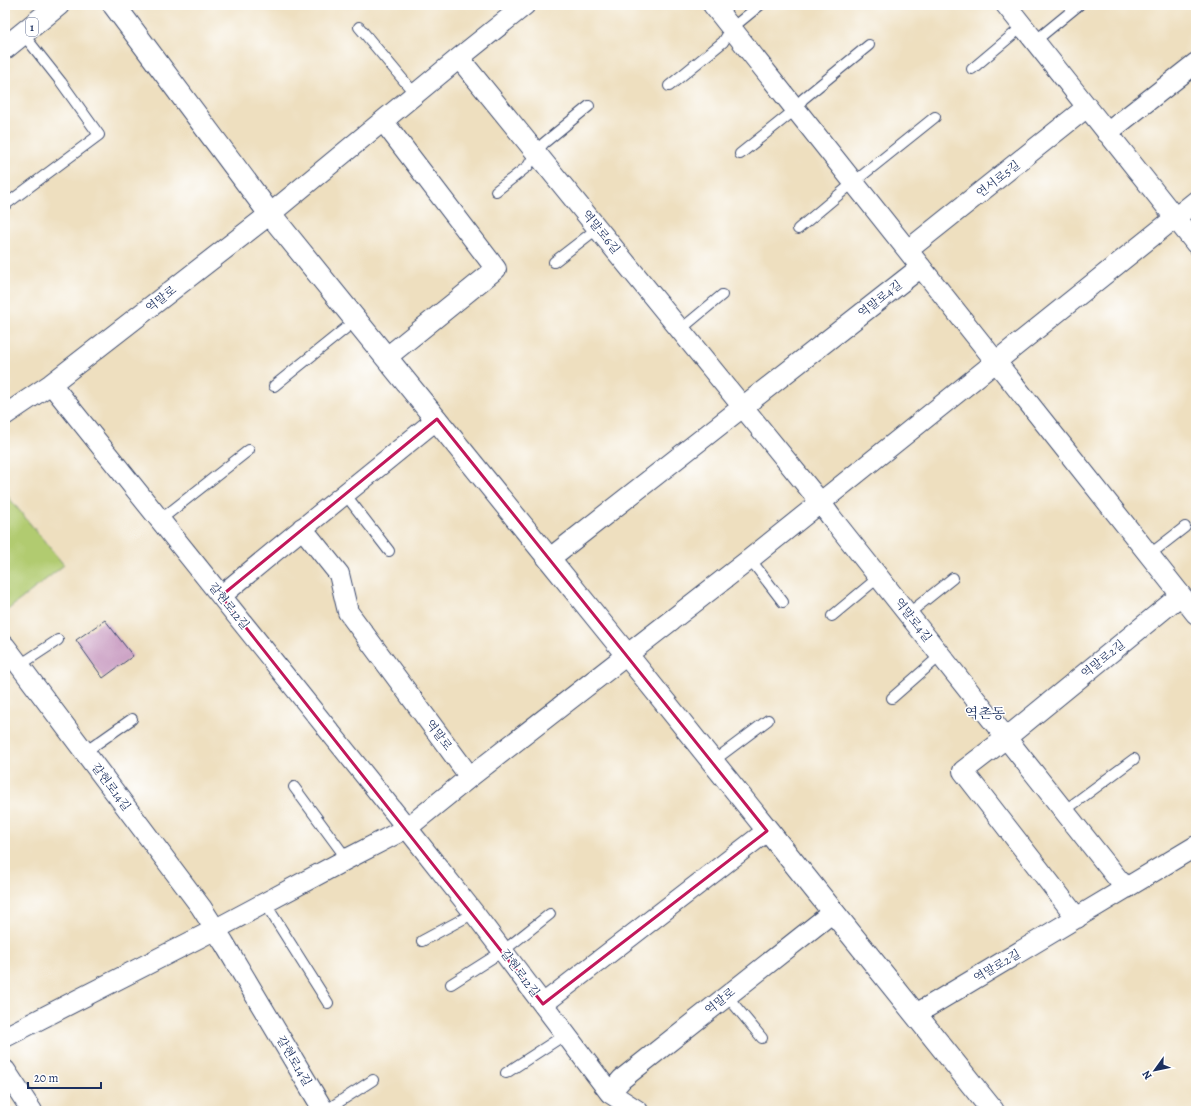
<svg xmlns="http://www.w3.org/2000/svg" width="1201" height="1116" font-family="Alegreya,'Noto Serif KR',serif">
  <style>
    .green { fill: #b1cb70; stroke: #667d67 }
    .building { fill: #cda4c6 }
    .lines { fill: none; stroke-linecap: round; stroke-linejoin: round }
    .service-casing { stroke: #3b496d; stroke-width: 12 }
    .minor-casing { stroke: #3b496d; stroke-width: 22 }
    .tertiary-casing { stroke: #3b496d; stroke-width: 24 }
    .primary-casing { stroke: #3b496d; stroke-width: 24 }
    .service { stroke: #fff; stroke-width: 10 }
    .minor { stroke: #fff; stroke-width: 20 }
    .tertiary { stroke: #fff; stroke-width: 22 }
    .primary { stroke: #fff; stroke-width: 22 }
    .marked { fill: none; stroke: #c2185b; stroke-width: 3; stroke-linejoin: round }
    .labels { text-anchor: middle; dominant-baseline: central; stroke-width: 3; stroke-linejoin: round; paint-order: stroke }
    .shield { fill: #fff; stroke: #5f6d8e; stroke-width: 1 }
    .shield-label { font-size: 11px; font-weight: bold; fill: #1b2f5e }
    .street-label { font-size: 12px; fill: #1b2f5e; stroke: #fff }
    .quarter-label { font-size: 14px; fill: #1b2f5e; stroke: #fff }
  </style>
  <rect width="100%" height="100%" fill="#fff"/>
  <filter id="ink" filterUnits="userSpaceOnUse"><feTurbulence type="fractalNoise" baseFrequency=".025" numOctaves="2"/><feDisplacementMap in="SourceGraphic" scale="8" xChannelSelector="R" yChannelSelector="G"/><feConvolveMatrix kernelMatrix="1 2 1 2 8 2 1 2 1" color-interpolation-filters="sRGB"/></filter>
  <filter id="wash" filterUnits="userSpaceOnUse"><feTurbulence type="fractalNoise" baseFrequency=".012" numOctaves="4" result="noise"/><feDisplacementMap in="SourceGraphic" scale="16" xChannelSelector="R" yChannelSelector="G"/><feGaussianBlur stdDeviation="0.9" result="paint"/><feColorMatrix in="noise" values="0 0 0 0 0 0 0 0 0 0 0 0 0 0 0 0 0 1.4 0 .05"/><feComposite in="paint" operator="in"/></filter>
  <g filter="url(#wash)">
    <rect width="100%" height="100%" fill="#eedfbf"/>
    <path class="green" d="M5 493 64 565 5 612Z"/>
    <g id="blocks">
      <path class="building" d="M105 620 133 656 103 678 76 640Z"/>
    </g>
  </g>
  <g filter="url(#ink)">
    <use href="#blocks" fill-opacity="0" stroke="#3b496d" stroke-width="1"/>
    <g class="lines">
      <g class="service-casing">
        <path id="service" d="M359 27 415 94
          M1035 41 1079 5
          M972 69 1023 26
          M669 86 723 42 732 28 760 5
          M740 154 796 109 803 99 869 45
          M496 191 528 166 536 152 544 143 589 106
          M5 205 99 135 61 82 23 34
          M798 229 854 182 935 117
          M554 262 598 228
          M680 330 722 295
          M274 386 356 320
          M345 494 389 551
          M160 520 249 450
          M1149 555 1185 527
          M750 559 783 602
          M908 614 953 578
          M832 616 879 577
          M20 665 58 640
          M892 698 941 655
          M85 752 132 719
          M712 762 768 720
          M294 787 347 859
          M1064 811 1134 759
          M265 903 328 1003
          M422 941 474 913
          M451 984 503 951 550 914
          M727 996 762 1038
          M506 1073 566 1034
          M325 1111 373 1080"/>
      </g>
      <g class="minor-casing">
        <path id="minor" d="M713 5 1196 614
          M1006 5 1196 244
          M459 58 821 503 831 517 1118 879 1127 888
          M383 121 496 269 387 357
          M1107 133 1196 63
          M908 250 1087 107
          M51 384 407 828 474 913 610 1093 638 1111
          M5 415 51 384 270 214 459 58 525 5
          M302 528 339 574 348 612 470 777
          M549 559 921 267
          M221 596C292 536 365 478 437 419
          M5 646 201 907 224 943 324 1111
          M1077 918 963 771 1006 738 1181 595
          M543 1004 767 831
          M916 1014 1196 846
          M5 1037 216 929 347 859 407 828 470 777 750 559 1196 201
          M5 1070 32 1111
          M610 1093 622 1079 833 912"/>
      </g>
      <g class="tertiary-casing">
        <path id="tertiary" d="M114 5 270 214 627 655 993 1111"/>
      </g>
      <g class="primary-casing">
        <path id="primary" d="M5 48 58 5"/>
      </g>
      <use href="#service" class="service"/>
      <use href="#minor" class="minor"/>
      <use href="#tertiary" class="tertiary"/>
      <use href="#primary" class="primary"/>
    </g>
  </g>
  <path class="marked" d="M437 419 767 831 543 1004 221 596Z"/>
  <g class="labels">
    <rect class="shield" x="26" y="18" width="12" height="18" rx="3"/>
    <g class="shield-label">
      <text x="32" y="27">1</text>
    </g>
    <g class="street-label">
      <text transform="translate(998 179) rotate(-38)">연서로5길</text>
      <text transform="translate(601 232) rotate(51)">역말로6길</text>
      <text transform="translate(161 299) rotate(-38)">역말로</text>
      <text transform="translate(880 299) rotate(-38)">역말로4길</text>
      <text transform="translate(229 606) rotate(51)">갈현로12길</text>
      <text transform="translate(913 620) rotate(52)">역말로4길</text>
      <text transform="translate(1103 659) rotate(-39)">역말로2길</text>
      <text transform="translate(439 735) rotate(53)">역말로</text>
      <text transform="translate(111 787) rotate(53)">갈현로14길</text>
      <text transform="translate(997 966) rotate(-31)">역말로2길</text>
      <text transform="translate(520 973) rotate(53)">갈현로12길</text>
      <text transform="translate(720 1001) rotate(-39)">역말로</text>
      <text transform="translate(294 1061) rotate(59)">갈현로14길</text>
    </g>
    <g class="quarter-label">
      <text x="985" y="713">역촌동</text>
    </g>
  </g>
  <rect width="1201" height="1116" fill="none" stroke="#fff" stroke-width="20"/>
  <g transform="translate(1155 1070) rotate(237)" stroke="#ffffff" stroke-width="3" paint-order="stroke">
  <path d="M0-3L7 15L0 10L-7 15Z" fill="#1b2f5e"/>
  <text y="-6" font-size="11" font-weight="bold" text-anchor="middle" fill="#1b2f5e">N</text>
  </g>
  <path d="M28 1082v6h73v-6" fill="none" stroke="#1b2f5e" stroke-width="2"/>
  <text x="34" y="1082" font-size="12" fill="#1b2f5e" stroke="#ffffff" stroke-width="3" paint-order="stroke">20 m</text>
</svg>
